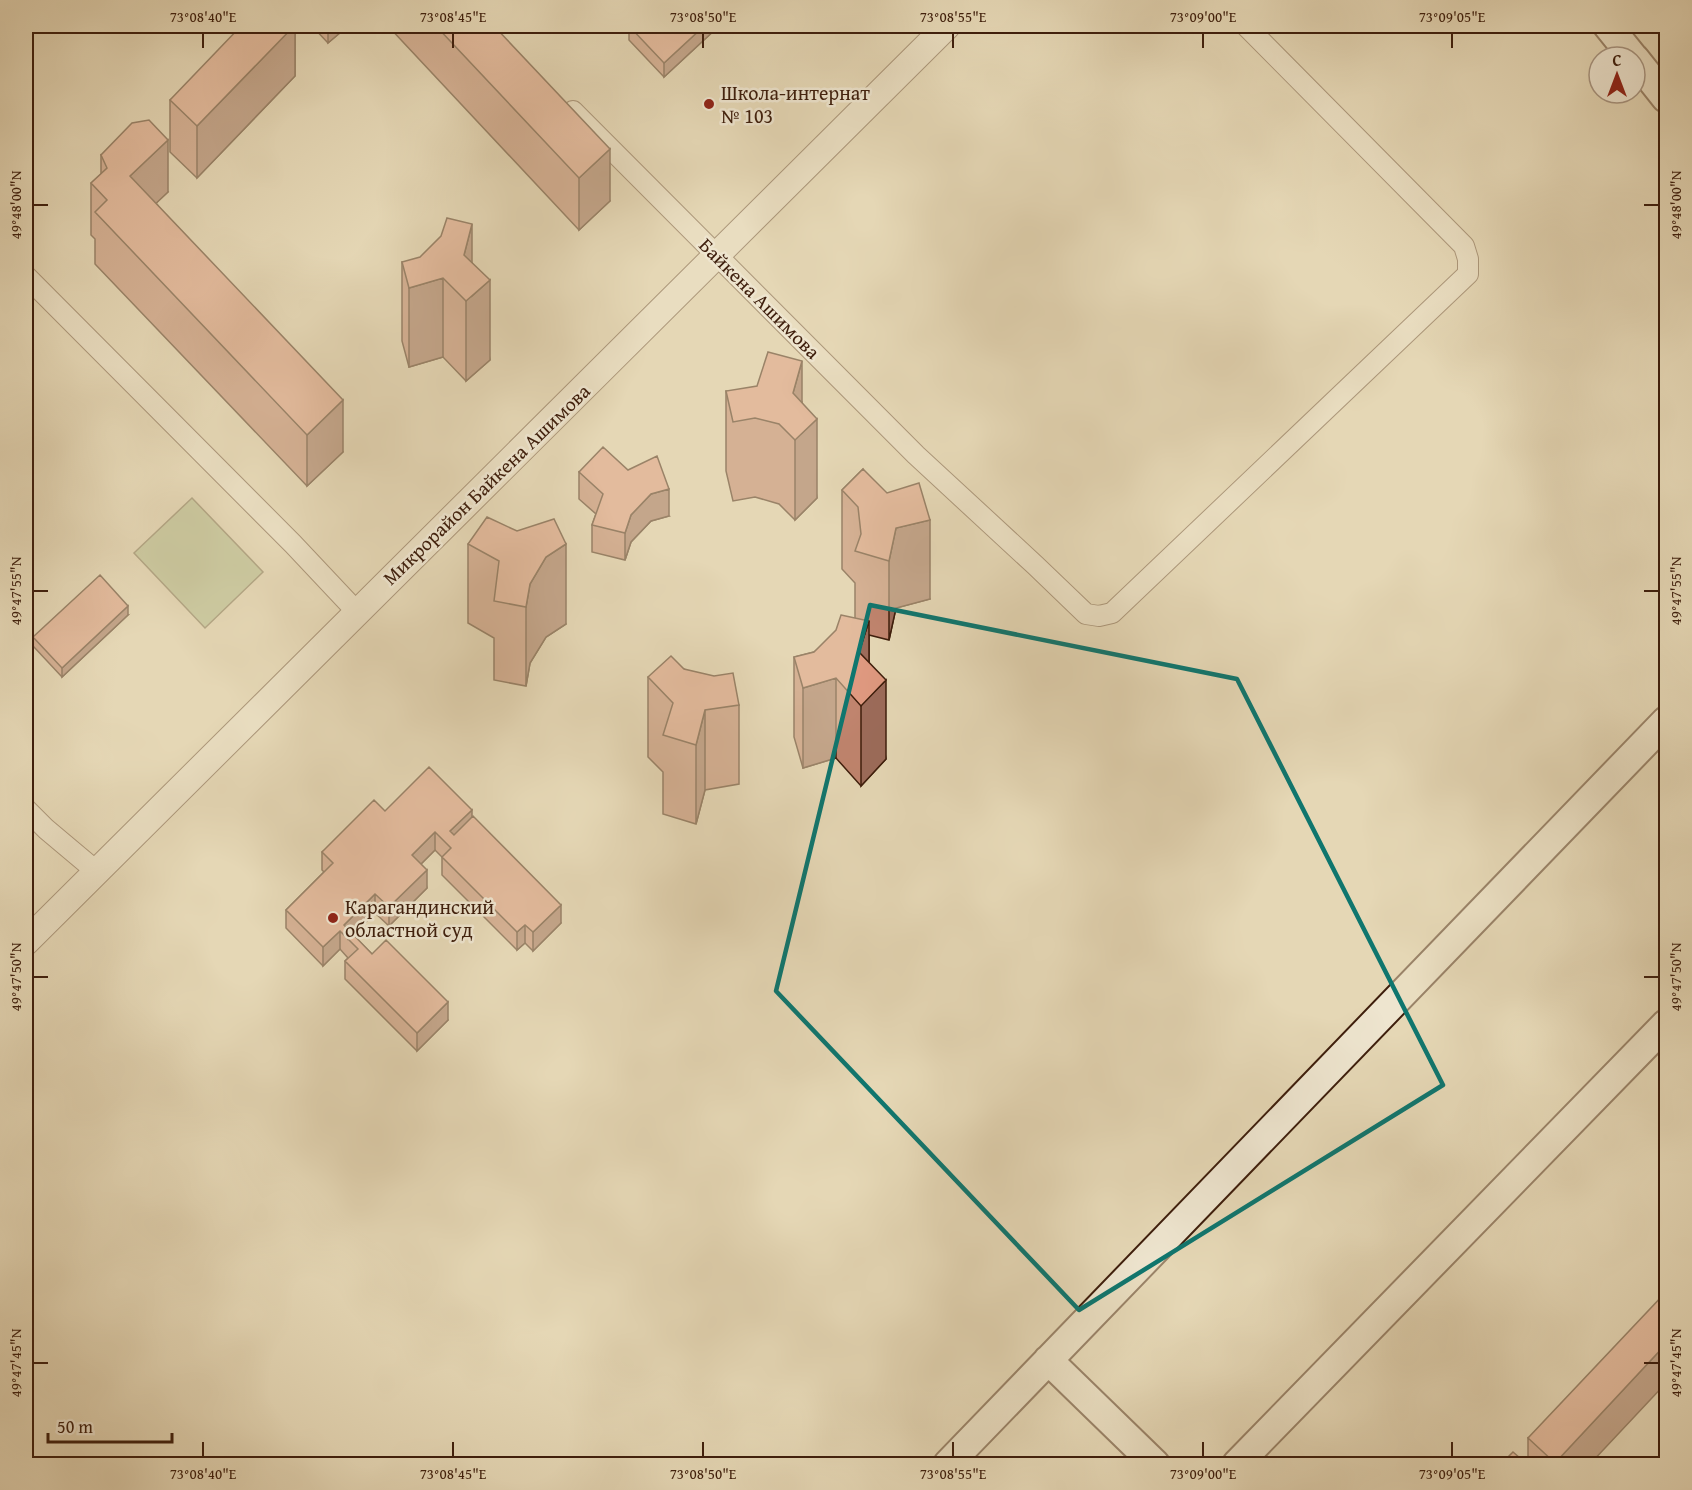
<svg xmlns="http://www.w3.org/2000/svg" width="1692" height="1490" font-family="'Gentium Book Plus',serif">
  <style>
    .green { fill: #b2bf8f; stroke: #786e4e; stroke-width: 1.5 }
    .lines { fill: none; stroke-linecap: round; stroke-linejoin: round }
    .minor-casing { stroke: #684c36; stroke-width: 22 }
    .tertiary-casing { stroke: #684c36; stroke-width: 28 }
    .secondary-casing { stroke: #3e1e0c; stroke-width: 32 }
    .minor { stroke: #eee5cf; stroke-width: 20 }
    .tertiary { stroke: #eee5cf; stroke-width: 26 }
    .secondary { stroke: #eee5cf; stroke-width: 28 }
    .wall { fill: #c0846e; stroke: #3e1e0c; stroke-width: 1.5 }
    .shaded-wall { fill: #9c6b5a; stroke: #3e1e0c; stroke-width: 1.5 }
    .building { fill: #df9980; stroke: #3e1e0c; stroke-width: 1.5 }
    .marked { fill: none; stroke: #0f766e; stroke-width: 4.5; stroke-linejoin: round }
    .ticks { fill: none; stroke: #3e1e0c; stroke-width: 2 }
    .poi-dot { fill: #8f2418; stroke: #eee5cf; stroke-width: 2 }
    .labels { text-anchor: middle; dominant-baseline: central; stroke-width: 5; stroke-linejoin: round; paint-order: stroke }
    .poi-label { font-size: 20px; fill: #3e1e0c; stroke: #eee5cf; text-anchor: start }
    .street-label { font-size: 20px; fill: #3e1e0c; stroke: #eee5cf }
    .neatline { fill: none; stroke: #3e1e0c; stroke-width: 2 }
    .ticks-label { font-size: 15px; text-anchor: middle; fill: #3e1e0c }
  </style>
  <rect width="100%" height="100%" fill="#e5d7b5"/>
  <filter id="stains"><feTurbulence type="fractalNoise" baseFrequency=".00333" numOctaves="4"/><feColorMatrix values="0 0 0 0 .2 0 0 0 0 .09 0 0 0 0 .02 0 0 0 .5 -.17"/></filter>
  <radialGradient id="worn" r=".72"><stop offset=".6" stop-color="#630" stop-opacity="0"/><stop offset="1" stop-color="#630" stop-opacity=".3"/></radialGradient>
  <path class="green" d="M192 498 263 572 205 628 134 553Z"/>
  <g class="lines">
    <g class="minor-casing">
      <path id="minor" d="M573 111 916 455 1035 565 1086 614 1099 616 1112 613 1468 274V259L1464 246 1246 26
        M26 276 293 544 357 612
        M26 809 46 829 96 871"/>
    </g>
    <g class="tertiary-casing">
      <path id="tertiary" d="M26 942C333 637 641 333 947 26"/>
    </g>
    <g class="secondary-casing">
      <path id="secondary" d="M1608 26 1633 57
        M1635 59 1666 98
        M1048 1360 1155 1464
        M948 1464 1666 721
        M1237 1464 1666 1024"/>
    </g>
    <use href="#minor" class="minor"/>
    <use href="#tertiary" class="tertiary"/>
    <use href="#secondary" class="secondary"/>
  </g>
  <path class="wall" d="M295 26V76L197 178 170 152V100Z
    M312 26H348L328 43Z
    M388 26H494L610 201 579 230Z
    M629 26H719L664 77 629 40Z
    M101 155 168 192 156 203 343 452 307 486 95 264V239L91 235V183L101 174Z
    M402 262 472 263 490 360 466 381 443 357 409 367 402 341Z
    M726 391 802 402 817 498 795 520 779 504 755 497 733 501 726 471Z
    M863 469 930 599 896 608 889 640 869 635V663L886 759 861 786 836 758 803 768 794 737V657L814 652 855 618V583L842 569V490Z
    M579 472 669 516 651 521 631 542 625 560 592 552V525L596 514 579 499Z
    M517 531 566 624 546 637 530 663 526 686 494 680V638L468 623V544Z
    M128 615 62 677 33 646V637Z
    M684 669 739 705V784L705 790 696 824 663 814V772L648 757V677Z
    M385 811 472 818 561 923 533 951 525 943 517 950 442 875V857L435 850 421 864 427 888 389 926 375 913 353 935 372 954 448 1020 417 1051 345 979V961L348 958 340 949 323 966 286 928V910L324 872 322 870V852Z
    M1528 1438 1590 1464H1528Z"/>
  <path class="shaded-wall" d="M294 26H295V76L197 178V126Z
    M328 26H348L328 43Z
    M704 26H719L664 77V63Z
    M168 140V192L130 228V176Z
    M610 149V201L579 230V178Z
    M472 224V296L490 280V360L466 381V301L464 255Z
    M443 278V357L409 367V288Z
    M802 361V433L817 419V498L795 520V440L793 393Z
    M343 400V452L307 486V435Z
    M669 489V516L651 521 631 542 625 560V533L631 515 651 494Z
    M930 520V599L896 608 889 640V561L896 528Z
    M566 544V624L546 637 530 663 526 686V607L530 584 546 557Z
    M128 606V615L62 677V668Z
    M869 621V697L886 680V759L861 786V706L859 652Z
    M836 678V758L803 768V688Z
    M705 710V790L696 824V745Z
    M472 810V828L451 849 450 831Z
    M435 832V850L412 873V855Z
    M427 870V888L389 926V907Z
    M375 894V913L348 939 344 925Z
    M561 905V923L533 951V932Z
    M525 925V943L517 950V932Z
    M340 931V949L323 966V947Z
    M448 1002V1020L417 1051V1033Z
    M1666 1344V1383L1590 1464H1555V1463Z"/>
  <path class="building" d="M241 26H294L197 126 170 100Z
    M436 26H494L610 149 579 178Z
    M629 26H704L664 63Z
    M149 120 168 140 130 176 343 400 307 435 95 212 107 200 91 183 107 168 101 155 132 123Z
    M447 218 472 224 464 255 490 280 466 301 443 278 409 288 402 262 420 257 441 236Z
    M768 352 802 361 793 393 817 419 795 440 779 424 755 418 733 422 726 391 757 386Z
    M603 447 628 470 657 456 669 489 651 494 631 515 625 533 592 525 603 494 579 472Z
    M863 469 887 493 919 483 930 520 896 528 889 561 855 551 861 534 858 507 842 490Z
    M487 517 517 531 554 519 566 544 546 557 530 584 526 607 494 601 499 561 468 544Z
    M100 575 128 606 62 668 33 637Z
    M841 615 869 621 859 652 886 680 861 706 836 678 803 688 794 657 814 652 836 630Z
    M671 656 684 669 714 676 733 673 739 705 705 710 696 745 663 735 673 703 648 677Z
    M429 767 472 810 450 831 454 835 473 816 561 905 533 932 525 925 517 932 442 857 451 848 435 832 412 855 427 870 389 907 375 894 344 925 372 954 386 940 448 1002 417 1033 345 961 358 949 340 931 323 947 286 910 333 863 322 852 374 800 385 811Z
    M1666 1292V1344L1555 1463 1528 1438Z
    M1513 1452 1527 1464H1501Z"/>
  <path d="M0 0H1692V1490H0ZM870 605 1237 679 1443 1085 1079 1310 776 991Z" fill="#e5d7b5" fill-opacity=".55" fill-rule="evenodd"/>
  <path class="marked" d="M870 605 1237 679 1443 1085 1079 1310 776 991Z"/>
  <path class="ticks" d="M203 33V48M453 33V48M703 33V48M953 33V48M1203 33V48M1452 33V48M33 205H48M1644 205H1659M33 591H48M1644 591H1659M33 977H48M1644 977H1659M33 1363H48M1644 1363H1659M203 1442V1457M453 1442V1457M703 1442V1457M953 1442V1457M1203 1442V1457M1452 1442V1457"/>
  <g class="poi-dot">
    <circle cx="709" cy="104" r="6"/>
    <circle cx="333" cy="918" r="6"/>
  </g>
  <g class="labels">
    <g class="poi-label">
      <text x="721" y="92">Школа-интернат<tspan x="721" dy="23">№ 103</tspan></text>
      <text x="345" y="906">Карагандинский<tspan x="345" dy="23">областной суд</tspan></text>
    </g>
    <g class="street-label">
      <text transform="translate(760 298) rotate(45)">Байкена Ашимова</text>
      <text transform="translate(486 484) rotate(-44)">Микрорайон Байкена Ашимова</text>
    </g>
  </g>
  <rect width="1692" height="1490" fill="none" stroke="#e5d7b5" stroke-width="66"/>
  <g transform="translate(1617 75)"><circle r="28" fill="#eee5cf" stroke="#a89581" stroke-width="1.5"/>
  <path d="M0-4.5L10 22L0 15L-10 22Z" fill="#8f2418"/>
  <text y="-9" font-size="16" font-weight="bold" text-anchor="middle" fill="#3e1e0c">С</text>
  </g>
  <path d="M48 1433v9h124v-9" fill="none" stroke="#3e1e0c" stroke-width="3"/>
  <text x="57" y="1433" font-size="18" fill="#3e1e0c" stroke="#eee5cf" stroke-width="4.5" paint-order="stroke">50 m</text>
  <rect x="33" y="33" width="1626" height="1424" class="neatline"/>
  <g class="ticks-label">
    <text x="203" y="22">73°08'40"E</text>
    <text x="453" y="22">73°08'45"E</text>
    <text x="703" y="22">73°08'50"E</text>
    <text x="953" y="22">73°08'55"E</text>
    <text x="1203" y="22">73°09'00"E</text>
    <text x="1452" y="22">73°09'05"E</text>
    <text transform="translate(16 205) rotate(-90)" y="5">49°48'00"N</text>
    <text transform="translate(1676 205) rotate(-90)" y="5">49°48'00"N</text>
    <text transform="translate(16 591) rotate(-90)" y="5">49°47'55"N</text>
    <text transform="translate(1676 591) rotate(-90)" y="5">49°47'55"N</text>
    <text transform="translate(16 977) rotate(-90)" y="5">49°47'50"N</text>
    <text transform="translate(1676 977) rotate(-90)" y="5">49°47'50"N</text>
    <text transform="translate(16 1363) rotate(-90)" y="5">49°47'45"N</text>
    <text transform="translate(1676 1363) rotate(-90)" y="5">49°47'45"N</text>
    <text x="203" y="1479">73°08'40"E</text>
    <text x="453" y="1479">73°08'45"E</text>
    <text x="703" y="1479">73°08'50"E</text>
    <text x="953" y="1479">73°08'55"E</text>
    <text x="1203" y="1479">73°09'00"E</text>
    <text x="1452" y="1479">73°09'05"E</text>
  </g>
  <rect width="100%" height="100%" filter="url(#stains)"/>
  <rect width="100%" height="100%" fill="url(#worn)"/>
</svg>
